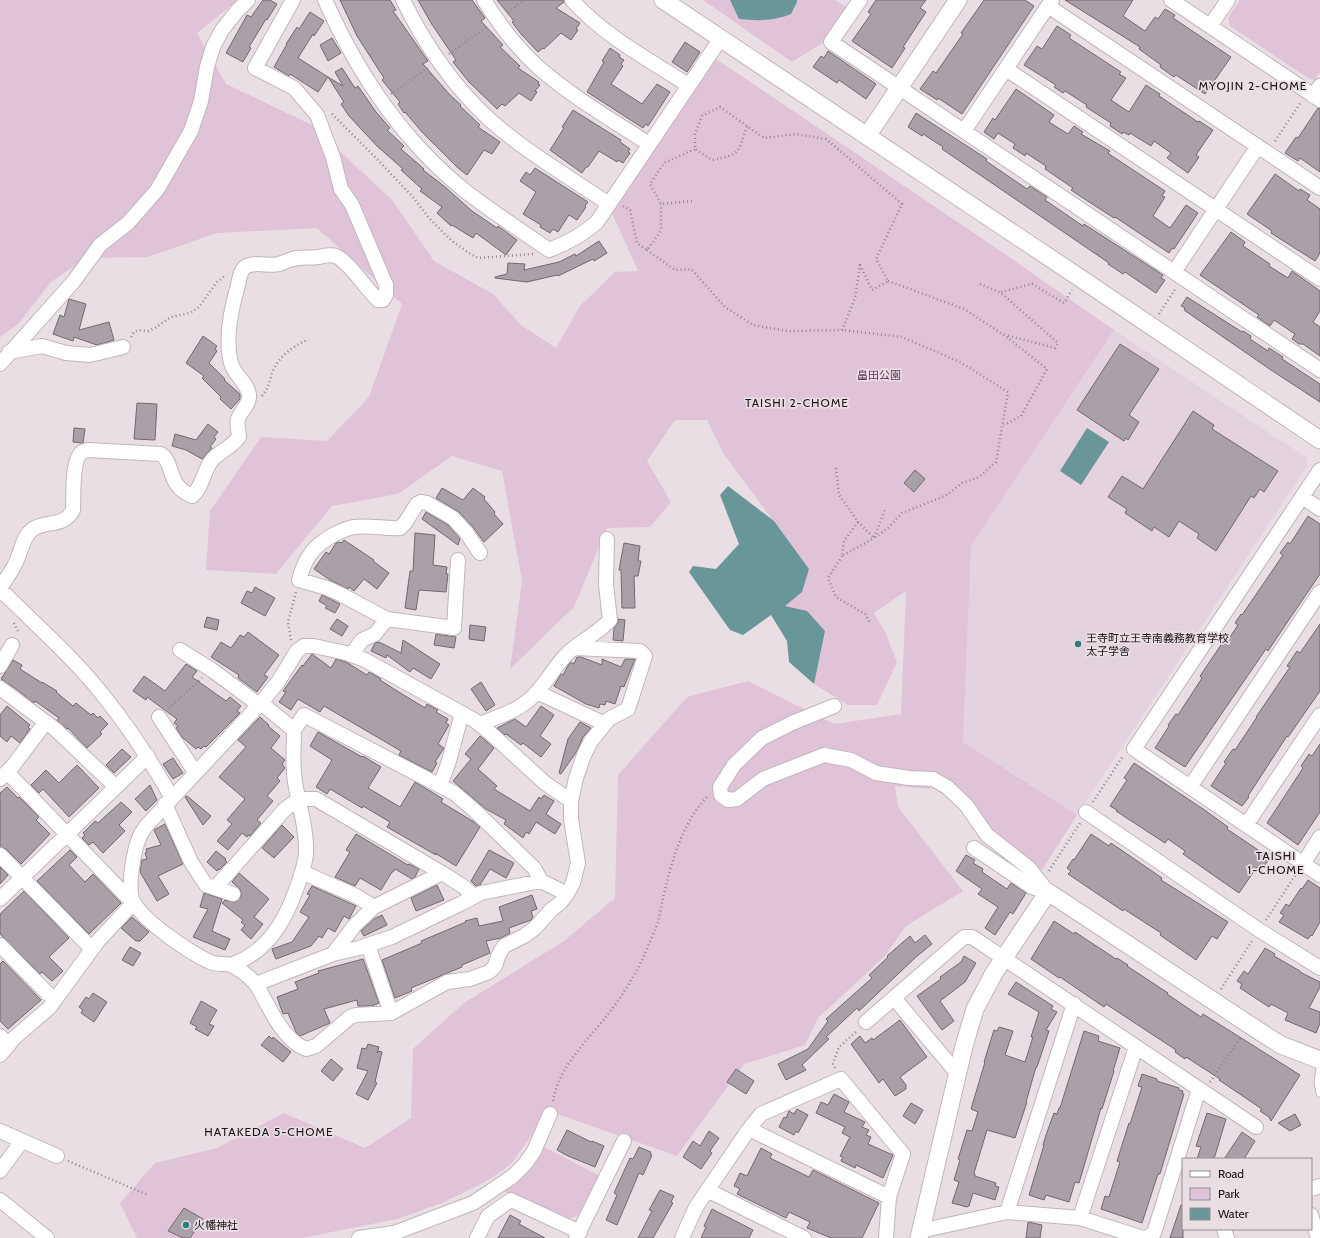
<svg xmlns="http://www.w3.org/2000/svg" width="1320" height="1238" font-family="Cabin,'Noto Sans JP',sans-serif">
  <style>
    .built { fill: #e4d2de }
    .green { fill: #e1c3d7 }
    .water { fill: #699698 }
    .building { fill: #aaa0a7; stroke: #72696f }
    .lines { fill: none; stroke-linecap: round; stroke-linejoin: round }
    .service-casing { stroke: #c0b6bd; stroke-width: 9 }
    .minor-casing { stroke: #c0b6bd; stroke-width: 16 }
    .tertiary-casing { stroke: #c0b6bd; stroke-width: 19 }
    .path { stroke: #90888d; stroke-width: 2.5; stroke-dasharray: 1 3; stroke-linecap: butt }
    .service { stroke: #fff; stroke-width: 7 }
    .minor { stroke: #fff; stroke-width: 14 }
    .tertiary { stroke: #fff; stroke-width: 17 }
    .poi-dot { fill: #317a7e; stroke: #e8dee4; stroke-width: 1.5 }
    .labels { text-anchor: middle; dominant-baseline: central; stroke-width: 3.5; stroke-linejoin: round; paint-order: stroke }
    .park-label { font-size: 11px; fill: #653859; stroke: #e8dee4 }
    .poi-label { font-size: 11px; fill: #1a1619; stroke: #e8dee4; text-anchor: start }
    .neighbourhood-label { font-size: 12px; letter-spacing: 1px; fill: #1a1619; stroke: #e8dee4 }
  </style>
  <rect width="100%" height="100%" fill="#e8dee4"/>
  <path class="built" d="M1114 330 1307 458V466L1077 815 963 742 971 546Z"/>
  <path class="green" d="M0 0H238L197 33 226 84 312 125 393 201 434 261 493 294 521 325 556 348 580 306 615 272 638 271 612 213 716 59 980 237 1114 330 971 546 963 742 1077 815 1042 870 992 829 975 808 950 782 935 772 930 789 895 786 898 807 963 891 906 926 884 957 818 1018 805 1045 744 1064 677 1156 546 1110 533 1133 511 1164 487 1181 442 1203 397 1219 302 1238H137L120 1203 155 1163 217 1148 284 1113 365 1148 411 1118 413 1049 464 1003 564 941 615 898 618 775 687 697 748 681 834 724 901 714 906 591 874 613 885 632 897 662 877 705H848L814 684 825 631 784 606 809 569 723 453 707 420H675L647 461 671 502 650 527 607 528 574 607 510 669 522 581 502 471 452 456 398 494 332 506 276 574 206 570 210 511 261 437 327 441 369 397 402 304 317 228 217 233 148 257 86 258 51 282 18 324 0 337Z
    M703 0H835L847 7 824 42 792 62Z
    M1240 0H1320V72L1315 80 1308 78 1230 26 1228 18Z
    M540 1145 600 1176 582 1214 568 1219 503 1191Z"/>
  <path class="water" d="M730 0H797V2L791 14C775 21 756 21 739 19Z
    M1087 428 1109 442 1081 485 1060 471Z
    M728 486 774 521 809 569 802 592 785 606 807 611 825 631 814 684 789 662 787 641 771 615 743 635 730 630 689 572 693 566 716 569 739 544 720 495Z"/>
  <path class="building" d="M263 0H270L277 4 267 20 266 19 249 47 251 48 243 62 226 53 247 15 251 17Z
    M340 0H390L396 10 393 11 428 61 423 64 450 95 461 105 460 106 480 125 478 127 500 142 492 154 484 150 467 175 458 168 422 132 405 112 404 113 398 104 400 102 382 80 384 78 357 36Z
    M418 0H472L485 18 481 21 503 45 500 47 520 66 518 68 539 82 538 84 540 85 535 91 537 92 531 101 519 93 505 106 502 104 497 109 469 82 453 62 456 60 431 23Z
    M497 0H564V2L556 8 580 23 576 29 578 30 571 40 561 33 544 49 543 48 538 52 521 34 512 22 514 21Z
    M876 0H926L920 8 926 12 903 47 905 48 892 68 852 41 871 14 868 12Z
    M984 0H1025L1034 6 962 114 938 98 937 100 920 89 933 71 936 73 963 34 961 33Z
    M1065 0H1133L1123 16 1145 31 1155 17 1158 19 1165 9 1175 15 1173 18 1231 57 1205 94 1176 75 1174 77 1160 67 1161 65 1139 49 1140 47Z
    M310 12 324 21 314 36 313 34 298 58 328 77 318 92 290 74 289 76 274 67 287 44H286L297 27 299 29Z
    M1057 26 1071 35 1069 38 1121 72 1119 74 1126 78 1111 100 1129 112 1146 85 1160 94 1159 96 1198 122 1199 121 1213 130 1196 155 1199 157 1188 173 1167 158 1171 153 1154 141 1151 146 1130 133 1129 135 1123 132 1122 134 1110 126 1111 123 1086 107 1087 105 1065 91 1063 93 1054 87 1056 85 1024 65 1037 46 1042 49Z
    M332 38 341 53 328 61 320 45Z
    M685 42 700 52 687 72 672 62Z
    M610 48 620 55 619 57 624 60 621 64 623 66 611 84 642 104 657 84 670 92 648 126 646 124 643 128 587 92 604 62 602 61Z
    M828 51 876 84 866 99 839 80 837 83 813 67 821 56 824 58Z
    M342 68 355 88 358 86 376 112 390 128 387 130 404 146 401 149 424 169 423 170 444 186 472 211 497 228 498 226 517 240 506 255 476 233 473 238 452 225 451 226 437 213 442 207 420 191 422 189 401 170 403 169 377 146 349 116 341 104 344 102 328 77 343 86 335 72Z
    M1016 89 1054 115 1049 122 1068 134 1074 126 1083 132 1081 134 1110 151 1108 153 1112 156 1165 191 1162 196 1165 197 1153 216 1170 228 1186 205 1198 213 1174 249 1172 248 1169 253 1115 217 1114 218 1083 198 1071 190 1073 188 1045 169 1046 166 1026 153 1025 156 1013 148 1015 144 998 133 994 139 984 132 993 118 995 120Z
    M1318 108H1320V172L1300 158 1298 161 1285 153 1296 137 1298 138Z
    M573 110 621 140 620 142 630 149 628 152 630 153 623 163 618 160 617 162 599 151 588 167H586L582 173 550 150 564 128 562 127Z
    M916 113 987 159 986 161 1027 189 1030 186 1047 197 1045 200 1083 226 1084 224 1163 275 1161 278 1165 280 1156 293 1125 272 1123 274 1108 264 1109 263 942 149 943 147 923 134 922 136 908 127Z
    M535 168 588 202 585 206 586 207 577 220 569 215 558 232 553 229 550 233 540 227 541 225 523 214 536 192 520 181 526 172 530 175Z
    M1275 174 1299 191 1300 189 1310 195 1307 200 1320 209V253L1315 261 1271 233 1272 231 1247 214Z
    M1231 232 1245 242 1243 246 1270 264 1269 266 1288 278 1292 271 1320 291V311L1313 322 1320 327V356L1303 344H1299L1292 339 1295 334 1274 320 1270 326 1257 317 1259 315 1200 275Z
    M599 241 607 253 594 261 593 259 558 276 557 275 527 282 495 278V277L507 274 508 263 525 264 524 270 559 262 575 254 576 256Z
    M1187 297 1242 332 1243 331 1251 336 1250 339 1268 351 1269 348 1283 357 1282 359 1320 384V402L1271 370 1184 310 1185 308 1181 306Z
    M69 299 86 304 79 330 109 322 114 340 97 345 74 337 73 341 53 334 60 315 64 317Z
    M203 336 217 346 215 349 217 351 209 363 225 379 224 380 240 394V399L231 409 220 399 221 397 202 378 204 376 186 363Z
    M1120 344 1159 369 1129 415 1139 422 1128 440 1126 438 1124 441 1077 410Z
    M137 403 157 404 155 440 134 439Z
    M1193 411 1214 425 1212 429 1278 471 1264 492 1260 489 1254 498 1251 496 1216 551 1197 538 1199 534 1179 521 1169 537 1154 527 1152 531 1125 513 1127 509 1108 497 1122 476 1143 489Z
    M208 424 218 432 214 437 216 439 210 447 212 448 211 449 202 459 186 450 172 446 175 434 196 440Z
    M74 428 85 429 83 443 73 442Z
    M915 470 925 479 914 492 904 483Z
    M442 488 463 500 473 488 485 497 484 499 495 512 494 514 503 524 484 542 472 526 459 512 436 498Z
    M426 512 448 525 460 539 458 545 422 519Z
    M1308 516 1320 524V574L1282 630 1268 651 1266 649 1185 767 1155 748 1169 726 1168 725 1176 714 1178 715 1202 678 1200 676 1223 642 1226 643 1238 625 1235 623 1241 614 1242 615 1283 555 1280 553 1288 542 1290 544Z
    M415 533 435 535 433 565 447 567 446 574H448L446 592 419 590 416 610 405 608 410 571H413Z
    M344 540 374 560 373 561 389 573 377 589 364 579 354 591 349 587 348 589 330 580 314 569 326 552 329 554 336 543 339 542 342 543Z
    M624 543 640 546 638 561H641L638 576H634L635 608H622L621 570H619Z
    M255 587 275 598 265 616 241 603 247 591 252 593Z
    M322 595 340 604 335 613 325 608 327 606 319 601Z
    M207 617 219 620 217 630 204 627Z
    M337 619 348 626 342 636 330 629Z
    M618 619 625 620 623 641 613 640 614 628 618 623Z
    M1320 624V691L1288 737 1287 736 1248 796 1249 797 1242 806 1211 786 1226 763 1224 762 1233 749 1235 750 1257 717H1256L1290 667 1287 666 1297 651 1300 653Z
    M470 625 486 627 484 641 469 639Z
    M248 632 279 655 264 675 268 677 257 692 238 678 239 675 211 657 221 642 231 648 240 635 244 637Z
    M436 634 456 637 454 648 434 645Z
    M403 640 440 664 431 679 413 668 410 672 387 655 386 658 371 651 375 643 379 642 401 653Z
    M312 654 331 668 336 659 346 662 367 675 369 672 381 679 380 680 394 689 425 708 427 704 438 710 436 712 448 719 446 723 449 725 438 744 444 748 435 762 437 763 432 772 399 755 401 751 324 706 320 712 298 699 291 710 279 702 286 692 283 691 302 665 303 666Z
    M577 657H581L602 665V659L621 667 625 659H635L624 687 621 686 615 704 606 701 605 705 600 704 599 708 586 704 554 686 561 674 563 675 569 664 571 662 574 664Z
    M13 660 22 665 20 669 42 683V682L57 691 56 692 73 706 76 703 91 715 93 713 98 718 100 716 108 724 100 732 102 734 87 748 68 728 67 729 57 720 59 718 35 701 34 703 31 701 15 688 1 679Z
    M186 664 197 671 192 677 226 701 230 697 241 706 237 711 240 713 206 747 204 746 201 749 198 747 196 749 182 737 176 728 178 726 174 723 177 719 147 697 146 700 133 691 144 676 165 691Z
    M481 682 495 705 486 711 471 689Z
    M7 706 30 725 28 727 30 729 20 743 11 736 7 742 0 736V715Z
    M541 706 554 715 540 736 551 744 541 757 523 743 521 745 506 734 505 735 497 728 515 719 526 727Z
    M260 717 269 725 268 726 280 736 271 748 285 760 282 764 285 768 277 778 280 781 267 796 273 801 257 820 261 823 250 836 248 835 247 837 242 833 228 850 217 841 232 824 227 820 245 799 219 777 246 747 238 740Z
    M580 722 591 728 583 737 577 751 561 774 559 773 568 739Z
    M318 732 362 757 363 756 381 767 368 788 400 807 415 782 443 799 441 802 474 822 480 827 456 866 435 853 436 855 387 827 390 822 363 806 362 808 330 789 327 794 316 787 332 760 310 746Z
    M480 736 494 748 478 769 497 786 494 789 530 811 539 797 541 799 544 795 554 801 546 814 561 824 555 834 536 822 529 834 526 832 523 838 504 824 506 820 486 809 453 781 471 759 465 754Z
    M1320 744V812L1298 845 1267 823 1303 768 1301 766 1309 754 1312 756Z
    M122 749 131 757 114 773 106 765Z
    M173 758 183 773 173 779 163 764Z
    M1134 763 1206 811 1228 827 1227 829 1270 858 1261 870 1257 867 1239 893 1183 854 1185 851 1168 839 1165 843 1116 811 1117 810 1110 806 1127 780 1124 778Z
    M77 765 99 788 69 817 43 789 39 793 31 785 46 770 59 783Z
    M150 785 157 800 146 811 135 799Z
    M7 787 18 798 19 797 39 817 36 820 50 834 21 864 6 849 0 847V793Z
    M187 796 211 816 203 825 185 797Z
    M121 802 132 812 119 825 125 831 103 853 93 842 89 845 82 838 85 835 83 833 95 821 98 823Z
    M165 824 183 864 158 876 169 894 157 901 140 872 142 860 147 859 145 853 147 852 146 849 161 845 154 830Z
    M282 825 294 837 274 858 262 848Z
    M356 834 408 865 409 864 419 869 415 877 412 879 395 869 393 872H392L381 890 360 878 355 886 335 877 350 852 346 850Z
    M1091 834 1109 846 1111 843 1162 878 1161 880 1228 922 1217 939 1212 936 1196 960 1160 935 1161 933 1124 909 1123 911 1068 874 1071 871 1067 868 1073 859 1074 860Z
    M70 850 77 857 69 865 85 882 93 874 121 903 89 934 37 881Z
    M489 850 514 863 506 878 490 869 480 885 476 886 471 881Z
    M216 851 226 859 225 860 227 862 219 870 218 869 217 871 207 862Z
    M966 855 975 860 973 863 983 869 982 872 1007 889 1011 883 1026 893 1013 914 1010 912 995 935 985 928 998 907 978 894 982 889 956 871Z
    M0 867 8 875 0 884Z
    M239 873 269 899 254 917 263 924 251 939 241 930 245 925 241 922 243 920 222 903 225 900 235 902 241 897V893L240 889 232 882Z
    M1308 880 1320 888V922L1312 936 1311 935 1308 939 1279 922 1284 915 1280 913 1286 904 1289 906 1301 888 1302 889Z
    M437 885 444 900 416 911 411 898Z
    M312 886 356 906 349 919 344 916 335 932 328 928 322 938 319 936 311 946 276 959 272 949 292 942 309 917 300 912 310 895 307 894Z
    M24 891 69 938 49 957 63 971 52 981 42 972 40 974 0 934V914Z
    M204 893 222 899 212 931 230 939 225 950 193 937 208 909 200 907Z
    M532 895 537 909 531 911 533 917 531 920 509 928 510 933 501 938 486 941 490 953 462 965V967L411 988 412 991 395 998 382 960 422 943 421 941 466 922 465 921 477 918 479 926 503 921 499 907Z
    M382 915 387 925 364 936 361 931 374 919Z
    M132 917 149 932 140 941H136L121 928Z
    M1054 921 1074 934 1075 932 1116 959 1117 958 1128 965 1127 966 1168 993 1167 994 1201 1017 1203 1014 1300 1075 1271 1121 1269 1117 1260 1111 1262 1109 1219 1080 1220 1079 1186 1057 1185 1059 1175 1052 1176 1050 1106 1004 1104 1007 1060 977 1059 978 1031 959Z
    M925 935 932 944 916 957 859 1011 857 1008 826 1037 829 1039 802 1065 806 1070 786 1080 778 1064 808 1049 828 1021 826 1019 872 978 869 975 888 957 887 956 910 936 915 943Z
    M130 947 141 953 133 966 122 960Z
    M1265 948 1275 954 1274 956 1300 971V972L1320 982V987L1309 1008 1320 1012V1023L1316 1033 1285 1020 1288 1013 1271 1004 1269 1007 1240 988 1242 984 1237 981 1244 971 1248 974Z
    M964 956 976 963 965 982 940 1001 954 1021 942 1030 917 996 941 979 940 977 961 962Z
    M363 959 379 1003 372 1006H358L357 1000 324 1009 330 1023 300 1036 296 1032 288 1013 283 1014 277 997 298 989 295 982 319 973 318 971Z
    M3 961 41 1000 8 1029 0 1021V964Z
    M1016 982 1053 1006 1051 1009 1057 1012 1046 1030 1049 1031 1037 1067H1036L1026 1102H1027L1015 1138 987 1130 974 1173 975 1174V1176L996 1183 995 1186 999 1187 995 1200 973 1193 969 1206 967 1207 952 1203 959 1182 954 1180 960 1160 958 1159 967 1130 972 1131 978 1112 971 1109 985 1062H984L994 1030 997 1031 999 1027 1013 1031 1005 1055 1025 1062 1033 1037H1031L1039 1012 1008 994Z
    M93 993 107 1002 94 1022 81 1013 83 1010 79 1007 86 997 89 999Z
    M201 1001 217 1010 209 1024 214 1026 208 1036 195 1029 197 1027 190 1023Z
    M900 1020 927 1057 900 1077 906 1085V1089L895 1096 883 1079 879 1083 851 1044 860 1036 865 1043 872 1038 873 1040Z
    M1084 1031 1099 1036 1098 1041 1120 1048 1113 1071H1114L1102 1109 1101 1108 1079 1183 1075 1182 1069 1202 1046 1195 1044 1200 1029 1195 1044 1145H1043L1046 1135 1054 1113 1057 1114 1059 1108H1060Z
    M269 1036 272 1039 273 1037 291 1052 283 1062 261 1045Z
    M368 1044 379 1047 377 1053 379 1051 382 1052 375 1082 377 1083 368 1100 356 1094 368 1071 357 1068 362 1048 366 1049Z
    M331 1059 343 1069 333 1081 321 1071Z
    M736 1069 754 1081 746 1094 727 1082Z
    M1142 1074 1157 1079V1081L1179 1088V1090L1183 1091 1182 1094H1184L1160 1174H1158L1142 1223 1101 1209 1105 1196 1109 1197 1120 1162 1117 1161 1129 1123 1130 1124 1142 1087 1138 1086Z
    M834 1094 849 1102 844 1112 865 1122 862 1127 869 1130 866 1135 871 1137 868 1144 893 1155 883 1178 856 1165 855 1168 841 1161 843 1157 840 1156 850 1137 842 1133 845 1127 816 1113 821 1102 828 1105Z
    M911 1103 923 1110 915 1124 903 1116Z
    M797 1109 808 1115 798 1133 796 1131 794 1135 779 1127 784 1117 786 1118 789 1111 794 1114Z
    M1207 1113 1226 1119 1214 1159H1197L1201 1147 1196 1146Z
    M1295 1114 1301 1125 1290 1131 1278 1123Z
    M567 1130 591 1142 592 1141 604 1146 595 1167 568 1156 557 1150Z
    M709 1131 719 1138 710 1151 712 1153 701 1169 683 1157 693 1141 700 1146Z
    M1242 1132 1255 1141 1244 1159H1224Z
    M639 1147 651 1152 650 1154 652 1155 643 1175 639 1173 617 1225 606 1220 617 1195 614 1193 630 1158 633 1159Z
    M761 1148 772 1154 770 1158 809 1177 813 1170 879 1203 862 1238H831L807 1228 810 1222 789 1212 786 1218 737 1194 740 1189 734 1186 740 1173 747 1176Z
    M660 1190 674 1196 671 1202 673 1203 653 1238H638L652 1211 649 1210Z
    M1181 1205H1183V1238H1170Z
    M184 1208 203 1219 190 1238H183L168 1231Z
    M712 1209 753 1230 749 1238H701L706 1227 704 1226Z
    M510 1215 521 1221 519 1224 545 1238H498Z
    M1028 1222 1042 1225 1040 1238H1026Z"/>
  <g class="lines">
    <g class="service-casing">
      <path id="service" d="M1320 1068 1318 1083 1320 1093"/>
    </g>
    <g class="minor-casing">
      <path id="minor" d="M325 0C357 72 402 140 464 190 491 211 520 230 549 250 567 243 583 235 597 222L721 38
        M403 0C425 45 453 86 490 120 526 152 569 177 609 204
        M484 0C499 24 517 48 538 67 572 97 612 120 649 144
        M572 0C604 36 648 59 688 85
        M860 0 831 42 1320 370
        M1171 0 1320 100
        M1048 6 1320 188
        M1210 26 1228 0
        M1006 69 1320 279
        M1313 96 1320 86
        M964 131 1052 0
        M1174 272 1258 146
        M9 352 42 346 66 353 90 355 123 347
        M0 364 74 281 100 245 128 223 157 190 191 131 201 101 207 67 213 47 222 30 237 11 248 0
        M1320 470 1134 749 1320 875
        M1302 497 1320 509
        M458 560 454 628 387 619 340 594 327 588 299 580C305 558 313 546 333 535 340 532 346 528 354 527 369 525 385 529 400 528L405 523 417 504 421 502 427 503 453 518 466 532 480 553
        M0 588C5 580 11 573 15 564 21 554 22 536 33 529 47 520 63 528 73 510 74 497 71 460 82 452 84 451 86 451 88 450L161 454C175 464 166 485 192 496 203 487 203 471 212 460 220 451 232 447 239 437 239 431 236 425 238 419 241 410 250 405 249 395 248 384 236 376 232 366 224 342 231 309 238 285 239 280 240 272 244 268 252 260 269 267 279 264 285 262 291 259 297 258 304 257 311 258 318 257 324 256 330 254 336 256 349 262 366 289 378 300H383L386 295V285L352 205 341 189 333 157 317 115 294 88 255 68 293 0
        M0 593 5 594C39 628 77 661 106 699 131 730 152 763 172 798
        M180 650 212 670 259 705
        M351 655 362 640 375 634 387 619
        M0 666 12 645
        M0 688 55 729 116 787
        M537 692 605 724
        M834 706 792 723 762 738 734 765 720 787 721 795 728 800 737 799 763 779 824 755 851 760 876 773 909 778 933 779 947 787 966 805 987 835 1029 868 1048 892
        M159 717 195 772
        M479 724C500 716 522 710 537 692 548 680 555 666 567 654 580 641 596 635 610 620L606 585 607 539
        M294 730 304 715 454 793 474 810 534 868 541 881
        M0 779 12 767 46 722
        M440 786 449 761 462 713
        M1190 787 1320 592
        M571 801 545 783 488 731 474 720 365 660 346 653 314 646H304L297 651 278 682 261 703 147 825C144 829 141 833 139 838 134 851 126 891 134 903 146 923 189 952 210 962 217 965 225 963 231 965 237 968 246 974 251 979 259 986 262 996 267 1004 276 1021 288 1042 306 1049L316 1046 350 1017 356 1015 391 1013 447 982 470 979 489 972 495 966 499 954 504 946 524 936 535 928 551 910 560 903 567 894 573 883 578 863 571 819V801L576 778 584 755 591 741 609 719 628 709 645 656 640 651 575 648
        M165 804 191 862 206 885 233 894
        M1086 812 1259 930 1320 968
        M1246 825 1320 715
        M974 848 1032 887 1048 892
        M0 855 92 949
        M1303 864 1320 837
        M302 872 356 896 374 907
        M215 888 285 809 299 799H316L442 873 464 887 474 896
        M0 899 148 756
        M0 945 54 1000
        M368 945 391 1013
        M333 954 355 925 374 907 442 873
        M231 965C267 952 285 922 297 887 301 876 305 865 306 854 307 829 299 806 295 782 292 765 294 747 294 730L261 703
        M256 984 333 954 359 948 392 937 460 904 481 893 541 881 567 894
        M894 998 957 1073
        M866 1022 964 937H972L1256 1127
        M0 1036 9 1045
        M0 1055 14 1038 49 1008 98 941 133 903 7 772
        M749 1129 889 1197
        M0 1131 57 1156
        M0 1171 22 1141
        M1311 1189 1320 1186
        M707 1190 804 1238
        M0 1200 47 1238
        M1007 1212 1074 1004
        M1311 1215 1318 1238
        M1080 1218 1136 1047
        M1224 1229 1227 1238
        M920 1231 1007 1212 1080 1218 1143 1238
        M359 1238 394 1233 473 1203 491 1191 513 1176 525 1164 534 1151 550 1114
        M477 1238 488 1216 511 1200 580 1232
        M576 1238 624 1141
        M682 1238 696 1207 749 1129 761 1114 841 1079 903 1154 889 1197 886 1238
        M1146 1238 1154 1233 1199 1089"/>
    </g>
    <g class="tertiary-casing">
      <path id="tertiary" d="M663 0 1080 278 1320 440
        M867 136 958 0
        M919 1238 964 1046 975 1009 994 973 1048 892 1262 1033 1281 1045 1320 1060"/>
    </g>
    <path class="path" d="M508 12 525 0
      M449 54 487 27
      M391 94 428 68
      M332 114 375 157 412 196 429 218 452 241 469 253 478 258 533 254
      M1275 141 1301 102
      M692 201 661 204 650 184 664 163 695 149
      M623 206 630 210 637 243 647 250 661 231V204
      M647 250 675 270 691 269 725 307 753 325 788 331 842 330 855 298 860 265 872 290 888 281 876 259 902 204 826 139 796 134 764 138 720 107 702 116 695 134V149L712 160C741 155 738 152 747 126
      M888 281 964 309 1004 335 1047 369 1021 416 1004 425
      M980 284 1001 293 1058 343 1055 348 1006 335
      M1001 292 1032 284 1064 303 1072 290
      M1159 314 1176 288
      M131 337 134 332 139 330 148 331 155 328 171 317 190 313 199 307 216 283 226 275
      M262 396C268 389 268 385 271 377 275 359 291 347 307 340
      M836 468 839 495 858 522 874 538 888 528 902 513 947 495 962 483 979 477 996 462 1008 392 960 362 902 337 842 330
      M858 522 844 541 842 556 874 538 885 509
      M842 556 828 578 836 597 865 614 870 623
      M14 623 19 633
      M291 640 288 622 296 592
      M169 708 202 678
      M1093 802 1123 756
      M1049 871 1080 823
      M1266 920 1296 874
      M1221 989 1252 941
      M835 1068 833 1064 839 1047 857 1031
      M1210 1082 1241 1037
      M553 1101C559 1066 588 1040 609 1013 622 996 635 975 644 956 648 946 653 935 657 925 661 912 662 899 666 886 673 856 685 819 708 796
      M68 1161 148 1195"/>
    <use href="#service" class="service"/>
    <use href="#minor" class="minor"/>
    <use href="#tertiary" class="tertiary"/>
  </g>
  <g class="poi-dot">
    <circle cx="1078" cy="644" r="4"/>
    <circle cx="186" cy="1225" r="4"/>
  </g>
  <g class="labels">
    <g class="park-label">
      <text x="879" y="375">畠田公園</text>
    </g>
    <g class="poi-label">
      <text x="1086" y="638">王寺町立王寺南義務教育学校<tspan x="1086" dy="13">太子学舎</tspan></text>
      <text x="194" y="1225">火幡神社</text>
    </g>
    <g class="neighbourhood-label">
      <text x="1253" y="85">MYOJIN 2-CHOME</text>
      <text x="797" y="402">TAISHI 2-CHOME</text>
      <text x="1276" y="855">TAISHI<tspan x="1276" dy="14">1-CHOME</tspan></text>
      <text x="269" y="1131">HATAKEDA 5-CHOME</text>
    </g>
  </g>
  <rect x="1182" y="1158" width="130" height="72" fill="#e8dee4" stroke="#968e93"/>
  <rect x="1190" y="1171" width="20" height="6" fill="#ffffff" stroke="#968e93"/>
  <text x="1218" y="1178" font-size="12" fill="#1a1619">Road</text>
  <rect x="1190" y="1188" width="20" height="12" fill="#e1c3d7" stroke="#968e93"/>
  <text x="1218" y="1198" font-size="12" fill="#1a1619">Park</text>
  <rect x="1190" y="1208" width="20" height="12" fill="#699698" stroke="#968e93"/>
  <text x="1218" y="1218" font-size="12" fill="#1a1619">Water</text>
</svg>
